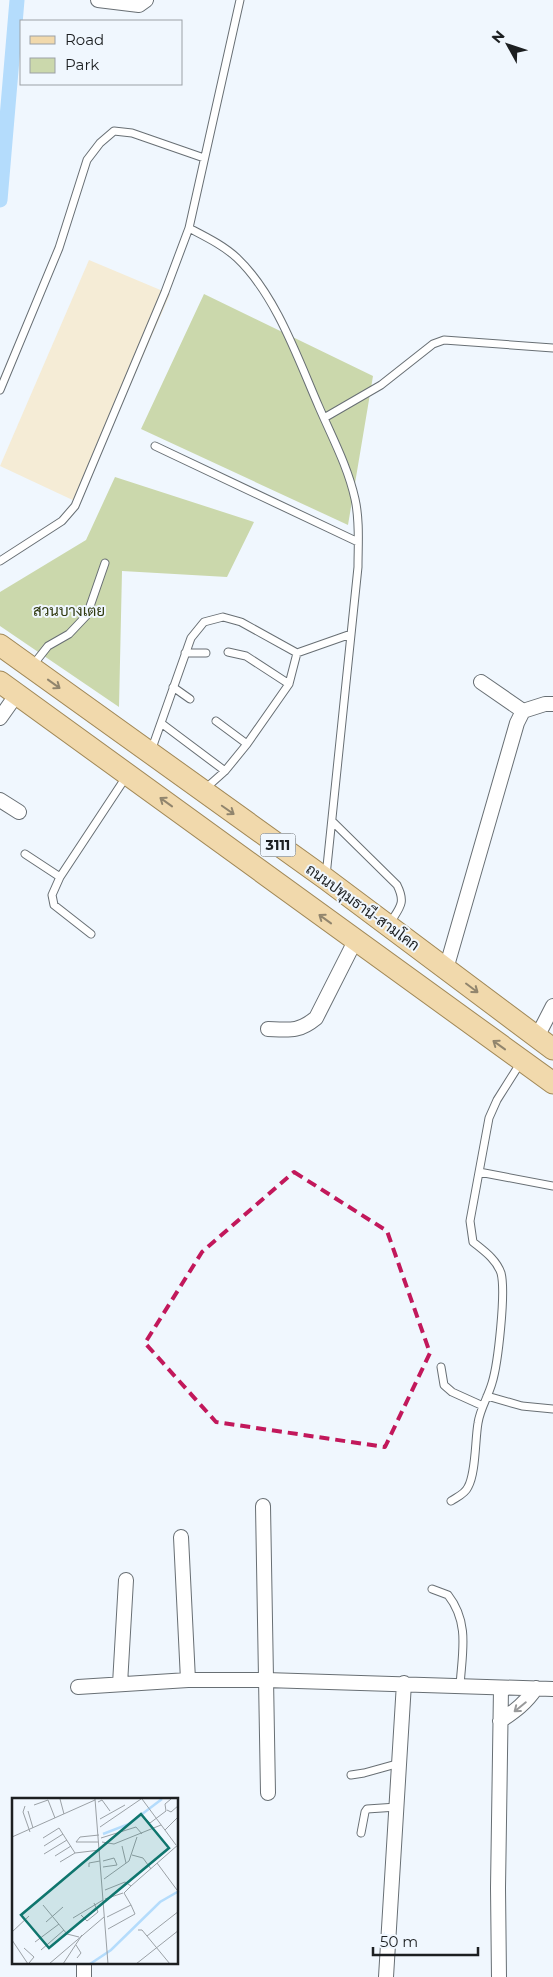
<svg xmlns="http://www.w3.org/2000/svg" width="553" height="1977" font-family="Montserrat,Sarabun,sans-serif">
  <style>
    .commercial { fill: #f5ecd6 }
    .green { fill: #cbd8ac }
    .lines { fill: none; stroke-linecap: round; stroke-linejoin: round }
    .canal { stroke: #b4dcfc; stroke-width: 15 }
    .lane-casing { stroke: #686f74; stroke-width: 9 }
    .street-casing { stroke: #686f74; stroke-width: 16 }
    .primary-casing { stroke: #a18857; stroke-width: 23 }
    .lane { stroke: #fff; stroke-width: 7 }
    .street { stroke: #fff; stroke-width: 14 }
    .primary { stroke: #f1d9ac; stroke-width: 21 }
    .oneway { stroke: #91856d }
    .oneway2 { stroke: #999a9b }
    .marked { fill: none; stroke: #c2185b; stroke-width: 4; stroke-dasharray: 10 6; stroke-linejoin: round }
    .labels { text-anchor: middle; dominant-baseline: central; stroke-width: 4; stroke-linejoin: round; paint-order: stroke }
    .shield { fill: #f0f7fe; stroke: #5c6063; stroke-width: 1 }
    .shield-label { font-size: 14px; font-weight: bold; fill: #1c1f21 }
    .park-label { font-size: 15px; fill: #303a10; stroke: #f0f7fe }
    .street-label { font-size: 15px; fill: #1c1f21; stroke: #f0f7fe }
    .inset-river { fill: none; stroke: #b4dcfc; stroke-width: 2.5 }
    .inset-road { fill: none; stroke: #9ba1a6; stroke-width: 1 }
    .view { fill: #0f766e; fill-opacity: 0.15; stroke: #0f766e; stroke-width: 2.5 }
    .inset-edge { fill: none; stroke: #1c1f21; stroke-width: 2.5 }
  </style>
  <rect width="100%" height="100%" fill="#f0f7fe"/>
  <path class="commercial" d="M89 260 170 294 79 503 0 466Z"/>
  <path class="green" d="M204 294 373 376 348 525 141 429Z
    M115 477 254 522 227 577 122 571 119 707 0 626V592L86 540Z"/>
  <g class="lines">
    <path class="canal" d="M0 200 17 0"/>
    <g class="lane-casing">
      <path id="lane" d="M189 228C206 237 223 245 237 258 276 295 298 359 319 407 332 437 348 467 355 499 360 521 358 545 358 567L326 876
        M0 390 59 248 87 160 100 143 114 131 132 133 204 158
        M324 418 381 385 433 344 444 340 553 348
        M155 446 358 542
        M0 561 62 521 75 506 165 292 189 228 240 0
        M228 652 246 656 289 684
        M185 653H206
        M297 653 351 634
        M33 665 48 646 69 634 87 615 105 563
        M173 687 190 699
        M216 721 247 744
        M161 723 225 771
        M151 751 191 638 204 622 223 617 241 622 297 653 289 684 247 744 225 771 206 788
        M332 821 397 885C406 903 400 907 390 923
        M25 854 60 877
        M91 934 54 905 52 895 60 877 126 777
        M479 1172 553 1186
        M441 1367 444 1385 452 1392 483 1406
        M487 1396 522 1406 553 1409
        M451 1501C457 1497 465 1494 468 1487 476 1473 475 1440 478 1423 480 1409 488 1397 492 1383 498 1364 506 1292 501 1273 496 1259 484 1251 473 1242L470 1221 489 1118 497 1100 521 1062
        M432 1589 448 1595C470 1623 462 1653 460 1686
        M351 1775 364 1773 400 1763
        M361 1833 365 1812 367 1809 397 1807"/>
    </g>
    <g class="street-casing">
      <path id="street" d="M98 0 139 5 146 0
        M481 682 523 711
        M0 718 17 694
        M0 800 19 812
        M446 969 517 723 523 711 545 704H553
        M268 1029C290 1030 299 1032 316 1018L355 941
        M537 1037 553 1006
        M263 1506 268 1793
        M181 1537 188 1680
        M120 1684 126 1580
        M78 1687 188 1680H266L553 1689
        M500 1721C515 1711 526 1703 536 1688
        M84 1963V1977
        M386 1977 404 1683
        M499 1977 498 1888 501 1688"/>
    </g>
    <g class="primary-casing">
      <path id="primary" d="M0 645 326 879 553 1049
        M0 682 553 1083"/>
    </g>
    <use href="#lane" class="lane"/>
    <use href="#street" class="street"/>
    <use href="#primary" class="primary"/>
  </g>
  <defs><path id="oneway-shaft" d="M-6 0H5M1.5-3L5.5 0L1.5 3" fill="none" stroke-width="1.6" stroke-linecap="round" stroke-linejoin="round" transform="scale(1.25)"/></defs>
  <g class="oneway">
    <use href="#oneway-shaft" transform="translate(54 684) rotate(36)"/>
    <use href="#oneway-shaft" transform="translate(166 802) rotate(-144)"/>
    <use href="#oneway-shaft" transform="translate(228 810) rotate(35)"/>
    <use href="#oneway-shaft" transform="translate(325 919) rotate(-144)"/>
    <use href="#oneway-shaft" transform="translate(472 988) rotate(37)"/>
    <use href="#oneway-shaft" transform="translate(499 1045) rotate(-144)"/>
  </g>
  <use class="oneway2" href="#oneway-shaft" transform="translate(520 1707) rotate(141)"/>
  <path class="marked" d="M294 1172 387 1231 430 1353 385 1447 216 1422 145 1343 202 1252Z"/>
  <g class="labels">
    <rect class="shield" x="260.5" y="833.5" width="35" height="23" rx="4"/>
    <g class="shield-label">
      <text x="278" y="845">3111</text>
    </g>
    <g class="park-label">
      <text x="69" y="610">สวนบางเตย</text>
    </g>
    <g class="street-label">
      <text transform="translate(363 907) rotate(36)">ถนนปทุมธานี-สามโคก</text>
    </g>
  </g>
  <g transform="translate(12 1798)">
    <rect width="166" height="166" fill="#f0f7fe"/>
    <path class="inset-river" d="M91 36 117 26 150 1M78 166 99 152 148 104 167 93"/>
    <path class="inset-road" d="M48 1 52 16M83 1 96 166M130 1 164 47M86 4 90 2 98 13M22 7 36 2 43 20M13 8 11 14 18 34M155 12 159 14 167 7M16 13 21 30M88 21 113 7M134 21 138 25 154 13 153 6 159 1M88 29 129 1M153 32 167 18M0 39 83 2M31 40 47 30 63 55 88 52M89 40 124 29 130 36M86 44H64L68 39 87 37M90 44 102 46 149 27M32 48 51 36M110 48 114 65M32 56 55 42M120 57 131 60 139 71M43 58 59 48M91 63 102 60 105 67 91 69M48 64 63 55M145 65 165 92M77 69V65L88 63M92 81 117 63 125 39M93 92 113 84 119 88 167 46M93 101 111 95M31 107 55 136 67 139M69 117 75 123 86 114 82 105M95 119 119 107 112 95 119 88M61 120 91 102M34 124 51 109M96 131 123 116 119 107M126 132H130L158 166M0 134 17 118M135 138 167 113M0 142 16 166M23 144 47 126M64 147 69 155 65 160M12 150 22 159 17 165M29 152 52 132M37 166 92 119M51 166 70 137M124 166 167 132"/>
    <path class="view" d="M129 16 157 50 37 150 9 117Z"/>
    <rect width="166" height="166" class="inset-edge"/>
  </g>
  <rect x="20" y="20" width="162" height="65" fill="#f0f7fe" stroke="#9ba1a6"/>
  <rect x="30" y="36" width="25" height="8" fill="#f1d9ac" stroke="#9ba1a6"/>
  <text x="65" y="45" font-size="15" fill="#1c1f21">Road</text>
  <rect x="30" y="58" width="25" height="15" fill="#cbd8ac" stroke="#9ba1a6"/>
  <text x="65" y="70" font-size="15" fill="#1c1f21">Park</text>
  <g transform="translate(508 45) rotate(310)" stroke="#f0f7fe" stroke-width="4" paint-order="stroke">
  <path d="M0-4L9 19L0 12L-9 19Z" fill="#1c1f21"/>
  <text y="-8" font-size="14" font-weight="bold" text-anchor="middle" fill="#1c1f21">N</text>
  </g>
  <path d="M373 1947v8h105v-8" fill="none" stroke="#1c1f21" stroke-width="2.5"/>
  <text x="380" y="1947" font-size="15" fill="#1c1f21" stroke="#f0f7fe" stroke-width="4" paint-order="stroke">50 m</text>
</svg>
